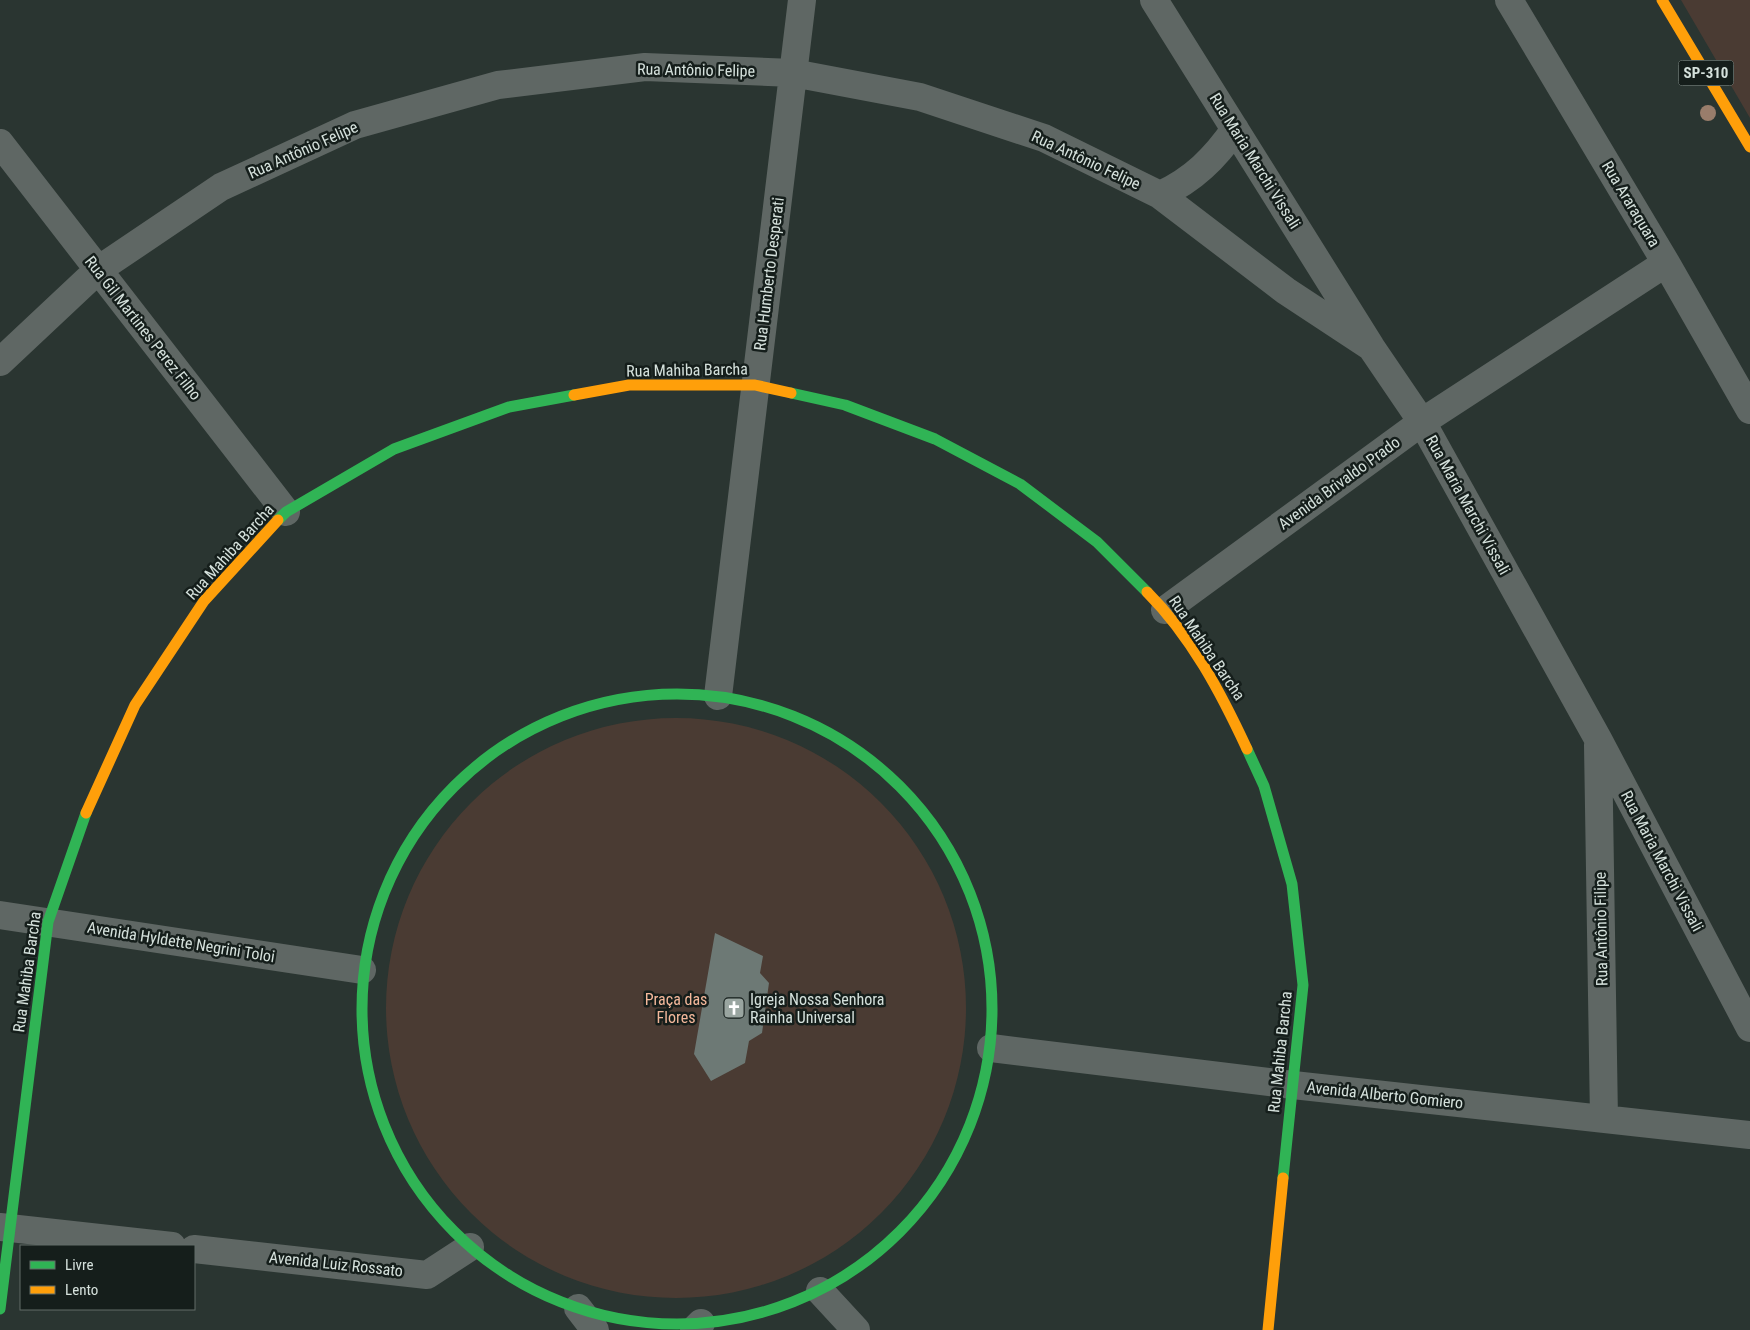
<svg xmlns="http://www.w3.org/2000/svg" width="1750" height="1330" font-family="'Roboto Condensed',sans-serif">
  <style>
    .green { fill: #4a3b33 }
    .building { fill: #6d7975 }
    .lines { fill: none; stroke-linecap: round; stroke-linejoin: round }
    .street { stroke: #5f6764; stroke-width: 28 }
    .fast { stroke: #30b455; stroke-width: 11 }
    .slow { stroke: #ff9f0a; stroke-width: 11 }
    .tree { fill: #997d6b }
    .labels { text-anchor: middle; dominant-baseline: central; stroke-width: 5; stroke-linejoin: round; paint-order: stroke }
    .shield { fill: #151e1b; stroke: #9ba6a2; stroke-width: 1 }
    .shield-label { font-size: 15px; font-weight: bold; fill: #d5e1dc }
    .street-label { font-size: 16px; fill: #d5e1dc; stroke: #151e1b }
    .park-label { font-size: 16px; fill: #f4b89b; stroke: #151e1b }
    .poi-label { font-size: 16px; fill: #d5e1dc; stroke: #151e1b; text-anchor: start }
  </style>
  <rect width="100%" height="100%" fill="#2a3531"/>
  <path class="green" d="M1681 0H1750V118Z
    M386 1008a290 290 0 1 1 580 0a290 290 0 1 1-580 0Z"/>
  <path class="building" d="M715 933 763 956 760 973 769 983 762 1033 749 1041 745 1063 711 1081 694 1054Z"/>
  <g class="lines">
    <path class="street" d="M1154 0 1371 347 1422 422 1598 739 1750 1028
      M1509 0 1666 263 1750 410
      M0 143 286 512
      M1160 195C1193 180 1215 158 1235 129
      M0 362 98 270 221 187 355 125 498 85 645 67 793 73 920 97 1044 138 1160 195 1286 291 1371 347
      M1165 610 1422 422 1666 263
      M718 696 802 0
      M1598 745 1604 1119
      M0 915 362 970
      M991 1048 1293 1085 1750 1135
      M0 1227 172 1246
      M194 1249 427 1275 470 1247
      M820 1291 856 1330
      M578 1308 595 1330
      M694 1330 701 1323"/>
    <path class="fast" d="M791 393 845 405 935 439 1020 484 1097 542 1147 592
      M278 520 286 512 394 449 509 407 574 395
      M362 1009a315 315 0 1 1 630 0a315 315 0 1 1-630 0Z
      M1247 749 1264 786 1292 884 1303 985 1283 1178
      M0 1309 48 922 86 813"/>
    <path class="slow" d="M1662 0 1750 147
      M574 395 629 385H755L791 393
      M1147 592C1191 636 1221 693 1247 749
      M86 813 135 705 204 601 278 520
      M1268 1330 1283 1178"/>
  </g>
  <circle class="tree" cx="1708" cy="113" r="8"/>
  <defs>
    <g id="church-square" transform="scale(1.125)"><rect x="-9" y="-9" width="18" height="18" rx="4" fill="#99a5a0" stroke="#151e1b"/><path d="M-1.2-6h2.4v3.5h3.3v2.4h-3.3V6h-2.4V-.1h-3.3v-2.4h3.3Z" fill="#fff"/></g>
  </defs>
  <g fill-rule="evenodd">
    <use href="#church-square" x="734" y="1008"/>
  </g>
  <g class="labels">
    <rect class="shield" x="1678.5" y="60.5" width="55" height="25" rx="4"/>
    <g class="shield-label">
      <text x="1706" y="73">SP-310</text>
    </g>
    <g class="street-label">
      <text transform="translate(696 70) rotate(1)">Rua Antônio Felipe</text>
      <text transform="translate(303 150) rotate(-24)">Rua Antônio Felipe</text>
      <text transform="translate(1086 160) rotate(25)">Rua Antônio Felipe</text>
      <text transform="translate(1255 161) rotate(58)">Rua Maria Marchi Vissali</text>
      <text transform="translate(1631 204) rotate(59)">Rua Araraquara</text>
      <text transform="translate(769 274) rotate(-83)">Rua Humberto Desperati</text>
      <text transform="translate(143 328) rotate(52)">Rua Gil Martines Perez Filho</text>
      <text transform="translate(687 370) rotate(-1)">Rua Mahiba Barcha</text>
      <text transform="translate(1339 483) rotate(-36)">Avenida Brivaldo Prado</text>
      <text transform="translate(1468 505) rotate(61)">Rua Maria Marchi Vissali</text>
      <text transform="translate(230 552) rotate(-48)">Rua Mahiba Barcha</text>
      <text transform="translate(1207 648) rotate(56)">Rua Mahiba Barcha</text>
      <text transform="translate(1662 861) rotate(62)">Rua Maria Marchi Vissali</text>
      <text transform="translate(1601 929) rotate(-91)">Rua Antônio Filipe</text>
      <text transform="translate(181 942) rotate(9)">Avenida Hyldette Negrini Toloi</text>
      <text transform="translate(27 972) rotate(-82)">Rua Mahiba Barcha</text>
      <text transform="translate(1280 1052) rotate(-84)">Rua Mahiba Barcha</text>
      <text transform="translate(1385 1095) rotate(6)">Avenida Alberto Gomiero</text>
      <text transform="translate(336 1264) rotate(6)">Avenida Luiz Rossato</text>
    </g>
    <g class="park-label">
      <text x="676" y="999">Praça das<tspan x="676" dy="18">Flores</tspan></text>
    </g>
    <g class="poi-label">
      <text x="750" y="999">Igreja Nossa Senhora<tspan x="750" dy="18">Rainha Universal</tspan></text>
    </g>
  </g>
  <rect x="20" y="1245" width="175" height="65" fill="#151e1b" stroke="#626c68"/>
  <rect x="30" y="1261" width="25" height="8" fill="#30b455" stroke="#626c68"/>
  <text x="65" y="1270" font-size="15" fill="#d5e1dc">Livre</text>
  <rect x="30" y="1286" width="25" height="8" fill="#ff9f0a" stroke="#626c68"/>
  <text x="65" y="1295" font-size="15" fill="#d5e1dc">Lento</text>
</svg>
